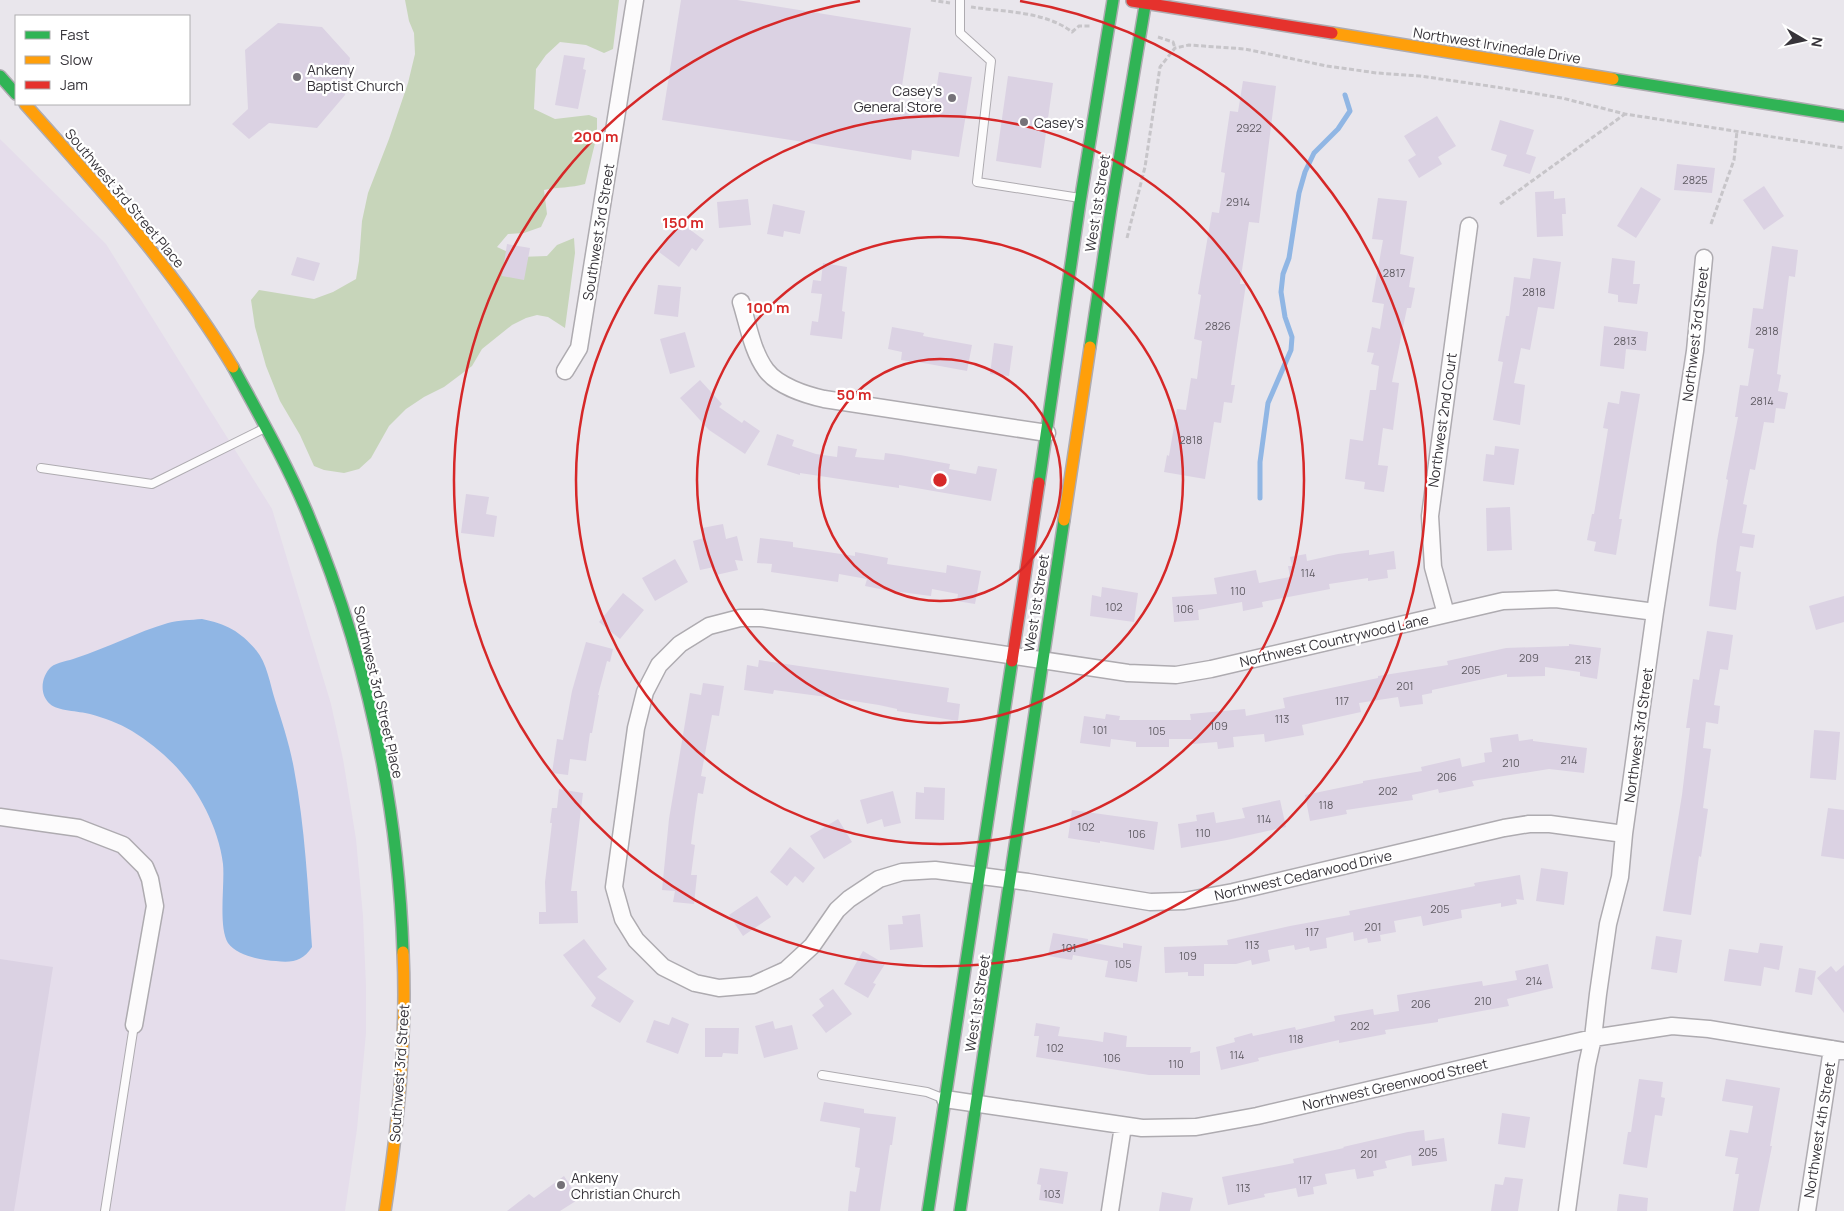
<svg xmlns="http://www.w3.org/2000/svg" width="1844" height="1211" font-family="Manrope,sans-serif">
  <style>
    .built { fill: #e5ddeb }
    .green { fill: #c7d5ba }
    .water { fill: #90b6e4 }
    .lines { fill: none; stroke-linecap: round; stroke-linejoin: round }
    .stream { stroke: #90b6e4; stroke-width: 5 }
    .building { fill: #dbd2e3 }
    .lane-casing { stroke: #aeabb0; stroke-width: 10 }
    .street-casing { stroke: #aeabb0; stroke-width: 19 }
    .fast-casing { stroke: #aeabb0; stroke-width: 14 }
    .slow-casing { stroke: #aeabb0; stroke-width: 14 }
    .jam-casing { stroke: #aeabb0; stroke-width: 14 }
    .path { stroke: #c7c5c9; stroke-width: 3; stroke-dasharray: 5 2.5; stroke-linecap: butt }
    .lane { stroke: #fcfbfc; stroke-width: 8 }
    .street { stroke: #fcfbfc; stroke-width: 16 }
    .fast { stroke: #30b455; stroke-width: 11 }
    .slow { stroke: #ff9f0a; stroke-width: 11 }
    .jam { stroke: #e5322d; stroke-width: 11 }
    .ring { fill: none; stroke: #d62828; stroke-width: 2.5 }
    .poi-dot { fill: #757278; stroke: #fff; stroke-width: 2 }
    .labels { text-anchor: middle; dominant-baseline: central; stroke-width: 4.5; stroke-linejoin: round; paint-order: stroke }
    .number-label { font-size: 11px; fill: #605c64 }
    .street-label { font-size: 14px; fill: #37343a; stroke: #fff }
    .poi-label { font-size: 14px; fill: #37343a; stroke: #fff; text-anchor: start }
    .centre { fill: #d62828; stroke: #fff; stroke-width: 2.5 }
    .ring-label { font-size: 15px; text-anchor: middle; font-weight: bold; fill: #d62828; stroke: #fff; stroke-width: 4.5; stroke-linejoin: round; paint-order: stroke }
  </style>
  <rect width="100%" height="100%" fill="#e9e6ec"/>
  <path class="built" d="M0 139 106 244 272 509 331 704 343 759 356 839 363 916 366 986V1033L357 1129 345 1211H0Z"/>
  <path class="green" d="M405 0H619L613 49 604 53 586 45 560 42 546 55 536 69 534 109 555 119 589 115 597 118V135L585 184C571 188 558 187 544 190L547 214 541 227 524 233 508 234 497 247 519 257 547 256 557 245 574 238 575 253 565 328 548 317 537 315 526 318 512 325 482 349 472 366 444 387 424 397 406 409 389 426 371 458 359 469 344 473 324 470 314 466 300 435 280 401 266 366 255 327 251 300 259 290 314 299 333 292 356 279 359 261 362 221 368 193 389 139 408 83 415 54 414 33 409 21Z"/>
  <path class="water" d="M202 619C226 624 240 631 256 650 267 663 270 684 275 700 282 722 290 746 294 769 305 827 308 888 312 947 303 961 292 963 276 961 261 960 237 956 228 943 218 927 225 884 223 864 221 846 214 826 206 810 190 777 163 750 132 731 119 723 104 718 90 714 79 711 57 711 50 704 39 694 41 677 51 667 57 662 69 661 76 658 107 648 137 632 168 623 179 620 191 620 202 619Z"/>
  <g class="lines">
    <path class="stream" d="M1260 498V462L1268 403 1291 350 1292 337 1285 317 1281 292 1283 274 1289 258 1299 193 1305 172 1314 153 1338 129 1350 111 1345 95"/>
  </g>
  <path class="building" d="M681 0H737L911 28 899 105 933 111 939 72 972 77 959 157 912 150 911 160 791 140 662 120Z
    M278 23 322 27 350 58 345 95 317 128 269 123 249 139 232 124 248 109 245 50Z
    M564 55 585 58 583 69 586 70 578 109 555 105Z
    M1008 76 1053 83 1041 168 996 161Z
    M1243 81 1276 86 1259 223 1249 222 1240 284H1246L1231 385H1235L1232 403 1224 402 1221 423 1214 422 1205 479 1164 472 1167 455 1169 456 1177 409 1186 410 1191 378 1197 379 1202 341 1194 339 1201 295 1198 294 1212 212 1219 213 1225 173 1221 172 1230 111 1238 112Z
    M1437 116 1456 146 1438 157 1442 164 1419 178 1408 160 1416 155 1404 136Z
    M1500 120 1534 130 1526 154 1536 157 1530 174 1503 166 1507 155 1491 150Z
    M1677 164 1715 168 1712 193 1674 190Z
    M1764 186 1784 216 1764 230 1743 200Z
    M1641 187 1661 199 1636 238 1617 226Z
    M1554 191V199L1565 198 1566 214H1562L1563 236 1537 237 1535 192Z
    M1378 198 1407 201 1400 254 1414 257 1409 287 1415 288 1411 308H1407L1392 382 1399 383 1393 430 1383 428 1378 465 1388 466 1384 492 1364 489 1365 482 1345 479 1350 439 1363 441 1370 390H1376L1379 366 1371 364 1374 353 1367 352 1372 327 1380 329 1384 304 1372 302 1383 240 1372 239Z
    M748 199 751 225 719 228 717 202Z
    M773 204 805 211 800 234 784 231 783 237 767 234Z
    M681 223 704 240 696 251 692 248 679 267 659 252Z
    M507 244 530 248 524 280 502 276Z
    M1772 246 1798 250 1795 277 1789 276 1777 374 1781 375 1778 391 1788 393 1785 409 1776 408 1774 423 1764 422 1755 470 1750 469 1743 504 1747 505 1742 533 1755 535 1753 548 1740 546 1736 571 1741 572 1736 610 1709 606 1717 541 1728 480 1726 479 1738 417H1735L1740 385 1748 386 1754 349 1748 348 1753 308 1763 309Z
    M297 257 320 263 314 281 291 275Z
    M1533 258 1561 262 1554 309 1538 307 1530 350 1521 348 1514 383 1525 385 1520 425 1493 420 1503 362 1498 361 1506 316H1509L1514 277 1530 279Z
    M1612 258 1635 261 1633 284H1640L1637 304 1618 302V295L1608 293Z
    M823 263 847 267 842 311 845 312 842 339 810 335 812 321 818 322 822 294 811 293 813 280 821 281Z
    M658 285 681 287 678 317 654 314Z
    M1604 326 1648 332 1646 351 1626 349 1624 369 1600 366Z
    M892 327 924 333 923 336 972 345 967 371 918 362V363L901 360 902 352 888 349Z
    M685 332 695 367 670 374 660 339Z
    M994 343 1013 346 1009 376 990 374Z
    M700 380 722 404 719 407 742 423 744 420 760 431 745 454 709 430 680 398Z
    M1621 391 1640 394 1619 519H1622L1616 555 1594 551 1596 542 1587 540 1592 514H1594L1608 429 1603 428 1608 402 1619 404Z
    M777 434 794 440 792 446 816 454 837 457 838 446 857 449 855 457 884 460 885 453 900 455 950 464 949 469 976 474 978 466 997 469 991 501 899 485V488L800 473V475L767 465Z
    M1495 446 1519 449 1514 485 1483 481 1486 454 1494 455Z
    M466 494 489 497 486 514 497 516 494 537 461 533Z
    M1510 507 1512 550 1487 551 1486 508Z
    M723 524 726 539 737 536 743 561 735 560 738 570 716 575 714 567 700 570 693 541 704 538 702 528Z
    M760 538 793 542V547L855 556V552L888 558 887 564 946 573 947 565 981 571 975 604 957 601 958 594 932 589 931 596 885 590 865 586 867 579 839 574 838 582 771 572 772 564 757 563Z
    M1369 550V555L1394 551 1396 569 1387 570 1388 578 1368 581V578L1329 584 1330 589 1262 602 1263 607 1243 611 1242 602 1198 610 1199 620 1174 622 1172 597 1217 594 1214 578 1256 570 1259 583 1290 577 1288 566H1292L1290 557 1306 554 1307 561 1338 554Z
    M675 559 688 582 655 601 642 578Z
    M1102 587 1138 593 1134 622 1090 616 1092 595 1101 597Z
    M623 593 644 610 620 639 599 622Z
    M1844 596V622L1816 630 1809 606Z
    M1707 631 1733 635 1728 670 1720 669 1714 705 1720 706 1718 724 1706 722 1703 748 1711 749 1703 808 1708 809 1701 857 1699 856 1691 915 1663 911 1682 795 1690 728H1686L1693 679 1699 680Z
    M586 642 613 649 610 662 607 661 598 695H599L592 733H590L586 761 570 759 568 775 552 773 557 739 563 740 572 691Z
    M1569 644 1601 648 1597 679 1580 676V672L1545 667V676L1507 677V674L1432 690V693L1422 695 1423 704 1400 707 1398 697 1359 703 1361 712 1302 725 1304 735 1265 742 1264 734 1233 737 1234 747 1218 749 1217 742 1193 744V739H1169V747H1136V742L1111 739 1110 747 1080 743 1084 716 1105 719 1106 714 1120 716 1119 720H1191L1190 714 1245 709 1246 716 1285 708 1283 698 1378 678V676L1448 665 1447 661 1506 648 1569 646Z
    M759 660 949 688 947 702 960 704 958 721 897 711V709L879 705 834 698 774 690 773 694 744 690 747 665 758 667Z
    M703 683 724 686 719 716 712 715 701 776 706 777 703 794 698 793 695 814 691 844 695 845 691 875H697L694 904 673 902 675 891 662 890 669 819 690 693 701 695Z
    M1814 730 1840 732 1836 780 1810 778Z
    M1518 734 1519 741 1533 739V741L1587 748 1584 773 1549 769 1472 781 1474 786 1439 793 1438 789 1412 795 1413 800 1346 810 1347 814 1310 821 1305 795 1363 783V781L1422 771 1421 767 1460 758 1462 767 1485 762 1484 753 1492 752 1490 738Z
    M924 787 945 788 944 820 915 819 916 792 924 793Z
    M559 789 583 793 571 891H577L578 923 539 924V912H546L545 882 552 823H550L552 808H557Z
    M893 791 901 823 884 827 882 819 867 824 860 800Z
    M1280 800 1286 827 1227 840 1181 848 1178 824 1197 821 1196 815 1214 812 1216 823 1245 818 1242 808Z
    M1828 808 1844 810V859L1821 856Z
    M1072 810 1158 822 1154 850 1100 841V843L1068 838Z
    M838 819 852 842 824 859 810 836Z
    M790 847 815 868 803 883 795 876 787 886 770 872Z
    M1541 868 1568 872 1564 905 1536 901Z
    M1520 875 1524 900 1516 899 1517 904 1501 907V903L1461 910 1462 918 1423 926 1421 916 1394 921 1396 932 1380 935 1381 941 1368 943 1367 938 1354 941 1353 932 1326 938 1327 948 1310 951 1309 947 1295 950 1294 945 1268 950 1270 961 1252 965 1251 960 1236 964H1204V976H1188V972L1165 973 1164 947 1228 945 1227 940 1290 926 1350 915 1349 911 1475 886 1474 883Z
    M757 896 771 917 743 936 729 915Z
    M920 914 923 947 890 950 888 925 903 924 902 916Z
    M1053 933 1088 939V942L1123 948V943L1142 946 1137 982 1105 977 1108 961 1073 955 1072 960 1048 956Z
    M1656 936 1682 940 1677 973 1651 969Z
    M584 939 607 969 597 977 634 1001 620 1023 591 1006 596 998 563 955Z
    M1760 943 1783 946 1779 970 1764 967 1761 986 1724 981 1729 949 1758 953Z
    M863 951 885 964 873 983 876 984 868 998 844 984Z
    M0 959 53 967 14 1211H0Z
    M1548 964 1553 988 1507 999 1509 1006 1438 1019V1022L1385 1030 1386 1034 1339 1043V1040L1258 1058 1259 1061 1221 1070 1216 1047 1235 1042 1234 1038 1252 1033 1253 1036 1295 1027 1296 1030 1335 1021 1334 1016 1373 1009 1374 1015 1399 1011 1397 995 1482 981 1483 986 1517 980 1515 971Z
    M1844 965V1013L1817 978 1831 966 1836 972Z
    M1799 968 1816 971 1812 995 1795 992Z
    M833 989 852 1014 826 1033 812 1015 824 1006 819 999Z
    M672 1017 689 1024 678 1054 646 1042 654 1020 669 1025Z
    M773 1021 775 1029 792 1025 798 1049 764 1058 755 1026Z
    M1036 1023 1060 1027 1058 1036 1091 1040 1103 1042 1104 1032 1127 1036 1126 1047H1191L1190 1053 1200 1051V1075H1149L1036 1057 1039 1036H1034Z
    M705 1028H739L738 1054 723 1053 722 1057H705Z
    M1639 1079 1663 1082 1661 1097 1665 1098 1662 1116 1655 1115 1647 1168 1623 1164 1628 1132H1631Z
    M1726 1079 1780 1088 1770 1146H1772L1759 1211H1733L1739 1174H1735L1738 1158 1725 1156 1730 1130 1748 1133 1753 1106 1722 1101Z
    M824 1102 864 1109V1113L896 1117 892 1145H890L880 1211H848L850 1191 856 1192 860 1168 855 1167 860 1128 820 1121Z
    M1502 1113 1530 1117 1525 1148 1498 1144Z
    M1424 1130 1425 1141 1444 1138 1447 1161 1412 1166 1411 1155 1385 1161 1387 1168 1373 1171 1374 1176 1357 1179 1355 1169 1325 1174 1327 1184 1313 1187 1314 1194 1298 1197 1296 1188 1264 1194 1265 1197 1228 1205 1222 1177 1294 1163 1293 1159 1344 1148 1343 1147 1408 1132Z
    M1040 1168 1068 1172 1063 1204 1039 1200 1041 1185 1037 1184Z
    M564 1176 579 1199 560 1211H507L529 1194 534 1198Z
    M1505 1177 1523 1179 1518 1211H1491L1495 1184 1503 1185Z
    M1162 1192 1193 1198 1190 1211H1159Z
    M1619 1194 1648 1198 1647 1211H1617Z"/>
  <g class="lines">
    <g class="lane-casing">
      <path id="lane" d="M960 0V33L991 61 977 182 1080 198
        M41 468 152 484 265 428
        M822 1075 927 1092 942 1098
        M105 1211 134 1025"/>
    </g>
    <g class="street-casing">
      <path id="street" d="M741 302C748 324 752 351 766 370 778 386 806 395 824 399L1047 433
        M565 371 579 348 635 0
        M1446 614 1433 567 1430 516 1469 226
        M0 817 79 828 123 845 145 867 150 879 155 906 134 1025
        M1624 834 1550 824H1529L1504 828 1233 892 1184 901 1150 902 1028 882 935 870 902 872 879 879 849 899 837 910 812 946 786 970 753 985 719 988 695 983 663 967 636 940 623 919 614 887 636 728 645 692 659 665 680 644 709 626 740 618H761L1128 673 1176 675 1211 669 1503 601 1556 599 1655 612
        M945 1099 1142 1128 1196 1127 1257 1116 1593 1038 1672 1026 1709 1029 1844 1051
        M1110 1211 1123 1126
        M1567 1211 1587 1065 1593 1038 1598 994 1608 924 1620 877 1624 834 1655 612 1695 351 1704 258
        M1807 1211 1832 1049"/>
    </g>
    <g class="fast-casing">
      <path id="fast" d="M0 76 16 94
        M1613 79 1844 116
        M1090 347 1111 208 1146 0
        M233 367C259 415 286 462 307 512 365 651 398 801 403 952
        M1039 483 1080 202 1113 0
        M928 1211 1012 661
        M960 1211 1064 520"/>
    </g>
    <g class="slow-casing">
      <path id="slow" d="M1332 33 1613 79
        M25 104C100 188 175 270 233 367
        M1064 520 1090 347
        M385 1211C398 1125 407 1039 403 952"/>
    </g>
    <g class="jam-casing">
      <path id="jam" d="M1132 1 1332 33
        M1012 661 1039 483"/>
    </g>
    <path class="path" d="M931 0 950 3
      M971 7C1003 12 1045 11 1072 32L1079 26H1091
      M1158 37 1173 42 1175 48
      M1500 204 1625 114
      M1711 224 1734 160 1737 131
      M1127 238 1145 167 1160 67 1175 48 1189 45 1245 49 1327 66 1377 73 1420 76 1496 87 1562 98 1625 114 1844 148"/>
    <use href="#lane" class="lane"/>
    <use href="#street" class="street"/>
    <use href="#fast" class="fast"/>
    <use href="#slow" class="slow"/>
    <use href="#jam" class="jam"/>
  </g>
  <g class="ring">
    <circle cx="940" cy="480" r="121"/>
    <circle cx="940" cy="480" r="243"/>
    <circle cx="940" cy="480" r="364"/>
    <path d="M1020 1A486 486 0 1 1 860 1"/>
  </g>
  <g class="poi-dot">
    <circle cx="297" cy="77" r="5"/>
    <circle cx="952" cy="98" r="5"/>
    <circle cx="1024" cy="122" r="5"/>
    <circle cx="561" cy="1185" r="5"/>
  </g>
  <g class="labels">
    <g class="number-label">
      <text x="1249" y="127">2922</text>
      <text x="1695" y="179">2825</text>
      <text x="1238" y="201">2914</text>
      <text x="1394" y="272">2817</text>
      <text x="1534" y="291">2818</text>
      <text x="1218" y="325">2826</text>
      <text x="1767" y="330">2818</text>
      <text x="1625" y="340">2813</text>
      <text x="1762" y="400">2814</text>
      <text x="1191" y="439">2818</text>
      <text x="1308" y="572">114</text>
      <text x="1238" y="590">110</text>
      <text x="1114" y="606">102</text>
      <text x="1185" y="608">106</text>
      <text x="1529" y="657">209</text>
      <text x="1583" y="659">213</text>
      <text x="1471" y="669">205</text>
      <text x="1405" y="685">201</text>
      <text x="1342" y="700">117</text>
      <text x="1282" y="718">113</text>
      <text x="1219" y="725">109</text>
      <text x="1100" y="729">101</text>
      <text x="1157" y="730">105</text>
      <text x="1569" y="759">214</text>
      <text x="1511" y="762">210</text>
      <text x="1447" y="776">206</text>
      <text x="1388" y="790">202</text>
      <text x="1326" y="804">118</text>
      <text x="1264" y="818">114</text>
      <text x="1086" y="826">102</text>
      <text x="1203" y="832">110</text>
      <text x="1137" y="833">106</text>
      <text x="1440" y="908">205</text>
      <text x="1373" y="926">201</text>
      <text x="1312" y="931">117</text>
      <text x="1252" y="944">113</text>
      <text x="1069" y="947">101</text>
      <text x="1188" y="955">109</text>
      <text x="1123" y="963">105</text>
      <text x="1534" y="980">214</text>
      <text x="1483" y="1000">210</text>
      <text x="1421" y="1003">206</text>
      <text x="1360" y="1025">202</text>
      <text x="1296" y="1038">118</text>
      <text x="1055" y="1047">102</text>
      <text x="1237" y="1054">114</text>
      <text x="1112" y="1057">106</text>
      <text x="1176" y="1063">110</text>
      <text x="1428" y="1151">205</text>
      <text x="1369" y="1153">201</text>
      <text x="1305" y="1179">117</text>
      <text x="1243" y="1187">113</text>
      <text x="1052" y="1193">103</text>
    </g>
    <g class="street-label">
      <text transform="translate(1497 45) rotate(9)">Northwest Irvinedale Drive</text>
      <text transform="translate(125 198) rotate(50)">Southwest 3rd Street Place</text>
      <text transform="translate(1097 203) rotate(-81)">West 1st Street</text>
      <text transform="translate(598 232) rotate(-81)">Southwest 3rd Street</text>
      <text transform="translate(1695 334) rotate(-83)">Northwest 3rd Street</text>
      <text transform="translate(1442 420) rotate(-82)">Northwest 2nd Court</text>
      <text transform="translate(1036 603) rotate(-81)">West 1st Street</text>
      <text transform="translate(1334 640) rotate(-13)">Northwest Countrywood Lane</text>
      <text transform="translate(379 692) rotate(77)">Southwest 3rd Street Place</text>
      <text transform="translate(1638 735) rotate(-82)">Northwest 3rd Street</text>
      <text transform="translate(1303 875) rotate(-13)">Northwest Cedarwood Drive</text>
      <text transform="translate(977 1003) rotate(-81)">West 1st Street</text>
      <text transform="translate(399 1073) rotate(-86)">Southwest 3rd Street</text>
      <text transform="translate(1395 1084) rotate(-13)">Northwest Greenwood Street</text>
      <text transform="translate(1819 1130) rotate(-81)">Northwest 4th Street</text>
    </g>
    <g class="poi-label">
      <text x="307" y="69">Ankeny<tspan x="307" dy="16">Baptist Church</tspan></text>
      <text x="942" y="90" text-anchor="end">Casey's<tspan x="942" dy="16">General Store</tspan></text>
      <text x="1034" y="122">Casey's</text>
      <text x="571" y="1177">Ankeny<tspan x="571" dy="16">Christian Church</tspan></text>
    </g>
  </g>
  <circle cx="940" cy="480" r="8" class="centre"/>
  <g class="ring-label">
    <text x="596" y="142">200 m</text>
    <text x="683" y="228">150 m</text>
    <text x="768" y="313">100 m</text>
    <text x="854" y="400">50 m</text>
  </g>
  <rect x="15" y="15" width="175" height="90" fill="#ffffff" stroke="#afaeb0"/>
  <rect x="25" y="31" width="25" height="8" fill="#30b455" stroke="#afaeb0"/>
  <text x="60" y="40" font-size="15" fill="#37343a">Fast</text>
  <rect x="25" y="56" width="25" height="8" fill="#ff9f0a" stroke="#afaeb0"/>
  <text x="60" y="65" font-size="15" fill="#37343a">Slow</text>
  <rect x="25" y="81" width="25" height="8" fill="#e5322d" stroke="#afaeb0"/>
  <text x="60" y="90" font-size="15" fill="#37343a">Jam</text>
  <g transform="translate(1804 40) rotate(99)" stroke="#ffffff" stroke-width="4" paint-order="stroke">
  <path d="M0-4L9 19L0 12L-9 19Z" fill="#37343a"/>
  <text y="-8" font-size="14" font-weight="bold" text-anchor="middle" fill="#37343a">N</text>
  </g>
</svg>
